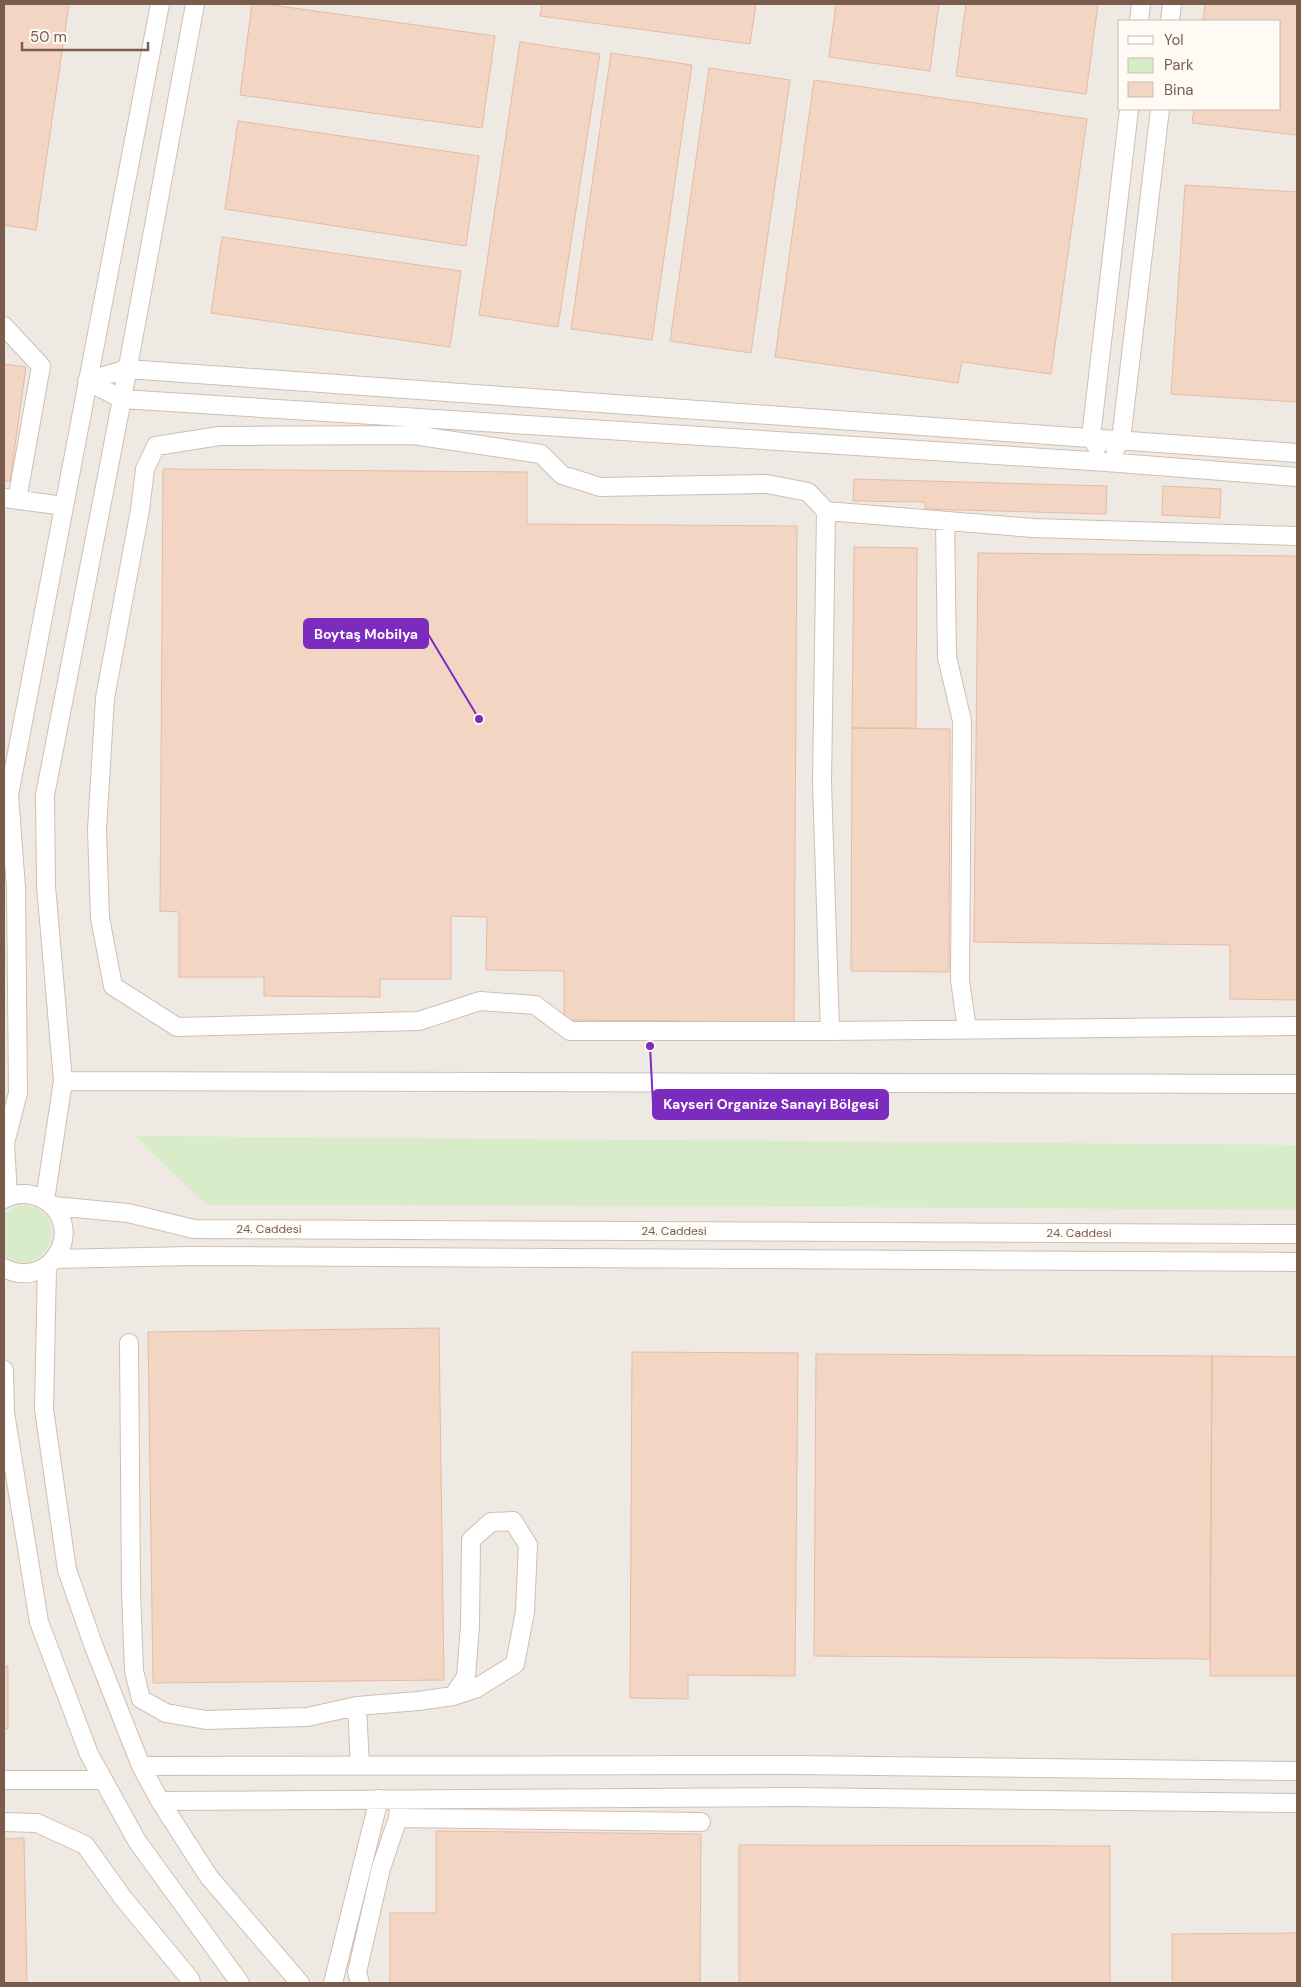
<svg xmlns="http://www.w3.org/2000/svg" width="1301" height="1987" font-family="'DM Sans',sans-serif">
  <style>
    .industrial { fill: #efe9e4; fill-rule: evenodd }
    .green { fill: #d8ecc9 }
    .building { fill: #f3d5c3; stroke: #e6bba3 }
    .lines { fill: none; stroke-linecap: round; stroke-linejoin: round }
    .minor-casing { stroke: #d1beb0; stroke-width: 20 }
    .minor { stroke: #fff; stroke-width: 18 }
    .labels { text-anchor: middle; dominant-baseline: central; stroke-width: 5; stroke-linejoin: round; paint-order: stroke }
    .street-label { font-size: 12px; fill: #7a5c4d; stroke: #fffaf3 }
    .leader { fill: none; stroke: #7b2cbf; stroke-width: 2 }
    .callout-dot { fill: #7b2cbf; stroke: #fffaf3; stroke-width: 2 }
    .callout { fill: #7b2cbf; stroke: #7b2cbf; stroke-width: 2 }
    .callout-label { font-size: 14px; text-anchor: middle; font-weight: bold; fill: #fff }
  </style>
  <rect width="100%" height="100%" fill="#fdf6ec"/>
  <path class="industrial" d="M4 4H1297V1983H4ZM1120 21H1280V109H1120Z"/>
  <path class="green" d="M135 1136 1297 1145V1210L697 1206 206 1205Z
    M19 1205C78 1204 46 1290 4 1254V1213Z"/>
  <path class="building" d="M4 4H69L36 230 4 225Z
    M252 4H265L495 36 482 128 240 95Z
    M542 4H756L750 44 540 16Z
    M836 4H939L930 71 829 57Z
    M966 4H1098L1086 94 956 76Z
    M1205 4H1297V135L1192 123 1194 109H1280V21H1203Z
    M520 42 600 54 558 327 479 315Z
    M611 53 692 65 652 340 571 329Z
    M709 68 790 80 751 353 670 341Z
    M814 80 1087 119 1051 374 962 362 958 383 775 357Z
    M238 121 479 156 466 246 225 209Z
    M1185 185 1297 192V402L1171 394Z
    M222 237 461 271 450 347 211 313Z
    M4 364 26 367 10 481H4Z
    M163 469 527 472V524L797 526 794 1022 564 1020V971L486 970 487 917 451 916V979H380V997L264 996V977H179V912L160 911Z
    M854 479 1107 486 1106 514 925 509V502L853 501Z
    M1163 486 1221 489 1220 518 1162 515Z
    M854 547 917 548 916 728H852Z
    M978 553 1297 556V1000L1230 999V945L974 942Z
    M852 728 950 729 949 972 851 971Z
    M439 1328 444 1680 153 1683 148 1332Z
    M632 1352 798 1353 795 1676 688 1675V1699L630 1698Z
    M816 1354 1212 1356 1210 1659 814 1656Z
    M1212 1356 1297 1357V1676H1210Z
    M4 1666H8V1729H4Z
    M436 1831 701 1834 700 1983H390V1913H436Z
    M24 1838 27 1983H4V1839Z
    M739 1845 1110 1846V1983H739Z
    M1297 1933V1983H1172V1934Z"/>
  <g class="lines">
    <g class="minor-casing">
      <path id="minor" d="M1139 21 1141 4
        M1170 21 1172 4
        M4 326 41 366 17 500
        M87 381 122 399 1106 462 1297 477
        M87 381 127 369 1297 453
        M1097 447 1091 437 1129 109
        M1115 449 1121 440 1160 109
        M4 498 64 506
        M826 511 822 782 830 1031
        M945 521 947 657 962 721 960 980 967 1030
        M1297 536 1033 528 826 511 808 492 767 484 600 487 562 475 541 454 413 435 219 436 156 446 145 469 140 510 105 698 97 830 100 918 113 986 177 1027 419 1021 480 1001 535 1005 570 1031H830L1297 1026
        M63 1081 1297 1084
        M8 1197 5 1143 18 1093 16 887 9 795 160 4
        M4 1199C15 1193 29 1192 41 1198 89 1222 53 1293 4 1268
        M45 1200 63 1081 46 886 45 795 122 399 195 4
        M53 1206 128 1213 194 1229 1297 1234
        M54 1259 190 1256 1297 1262
        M47 1266 44 1409 67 1570 94 1647 141 1766 160 1801 209 1877 300 1983
        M129 1343 131 1590 134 1671 141 1699 166 1713 206 1720 307 1717 357 1706 418 1701 453 1696 466 1677 470 1626 471 1540 491 1522 513 1521 528 1545 525 1612 515 1664 475 1689 453 1696
        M4 1370 5 1413 39 1622 89 1754 137 1841 240 1983
        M357 1706 360 1766
        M141 1766 796 1765 1297 1771
        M4 1780H103
        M160 1801 792 1797 1297 1803
        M398 1818 701 1822
        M4 1822 37 1823 85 1845 123 1898 190 1979 191 1983
        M333 1983 379 1799
        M360 1983 357 1972 381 1868 398 1818 399 1807"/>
    </g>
    <use href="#minor" class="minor"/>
  </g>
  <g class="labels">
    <g class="street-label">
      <text x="269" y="1229">24. Caddesi</text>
      <text x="674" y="1231">24. Caddesi</text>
      <text x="1079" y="1233">24. Caddesi</text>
    </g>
  </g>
  <path class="leader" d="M479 719L428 634M650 1046L653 1104"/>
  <g class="callout-dot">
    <circle cx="479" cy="719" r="5"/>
    <circle cx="650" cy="1046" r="5"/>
  </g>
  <g class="callout">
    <rect x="304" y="619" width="124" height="29" rx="5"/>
    <rect x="653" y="1090" width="235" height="29" rx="5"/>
  </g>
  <g class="callout-label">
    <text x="366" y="639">Boytaş Mobilya</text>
    <text x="771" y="1109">Kayseri Organize Sanayi Bölgesi</text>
  </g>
  <rect width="1301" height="1987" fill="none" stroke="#7a5c4d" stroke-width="10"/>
  <rect x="1118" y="20" width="162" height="90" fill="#fffaf3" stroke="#cabbb1"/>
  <rect x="1128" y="36" width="25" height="8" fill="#ffffff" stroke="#cabbb1"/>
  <text x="1164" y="45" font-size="15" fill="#7a5c4d">Yol</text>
  <rect x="1128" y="58" width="25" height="15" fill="#d8ecc9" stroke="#cabbb1"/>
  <text x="1164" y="70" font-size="15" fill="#7a5c4d">Park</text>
  <rect x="1128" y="82" width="25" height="15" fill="#f3d5c3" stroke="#cabbb1"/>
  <text x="1164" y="95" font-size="15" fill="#7a5c4d">Bina</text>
  <path d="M22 42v8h126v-8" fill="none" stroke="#7a5c4d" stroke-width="2.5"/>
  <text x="30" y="42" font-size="15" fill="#7a5c4d" stroke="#fffaf3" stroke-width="4" paint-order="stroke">50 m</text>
</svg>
